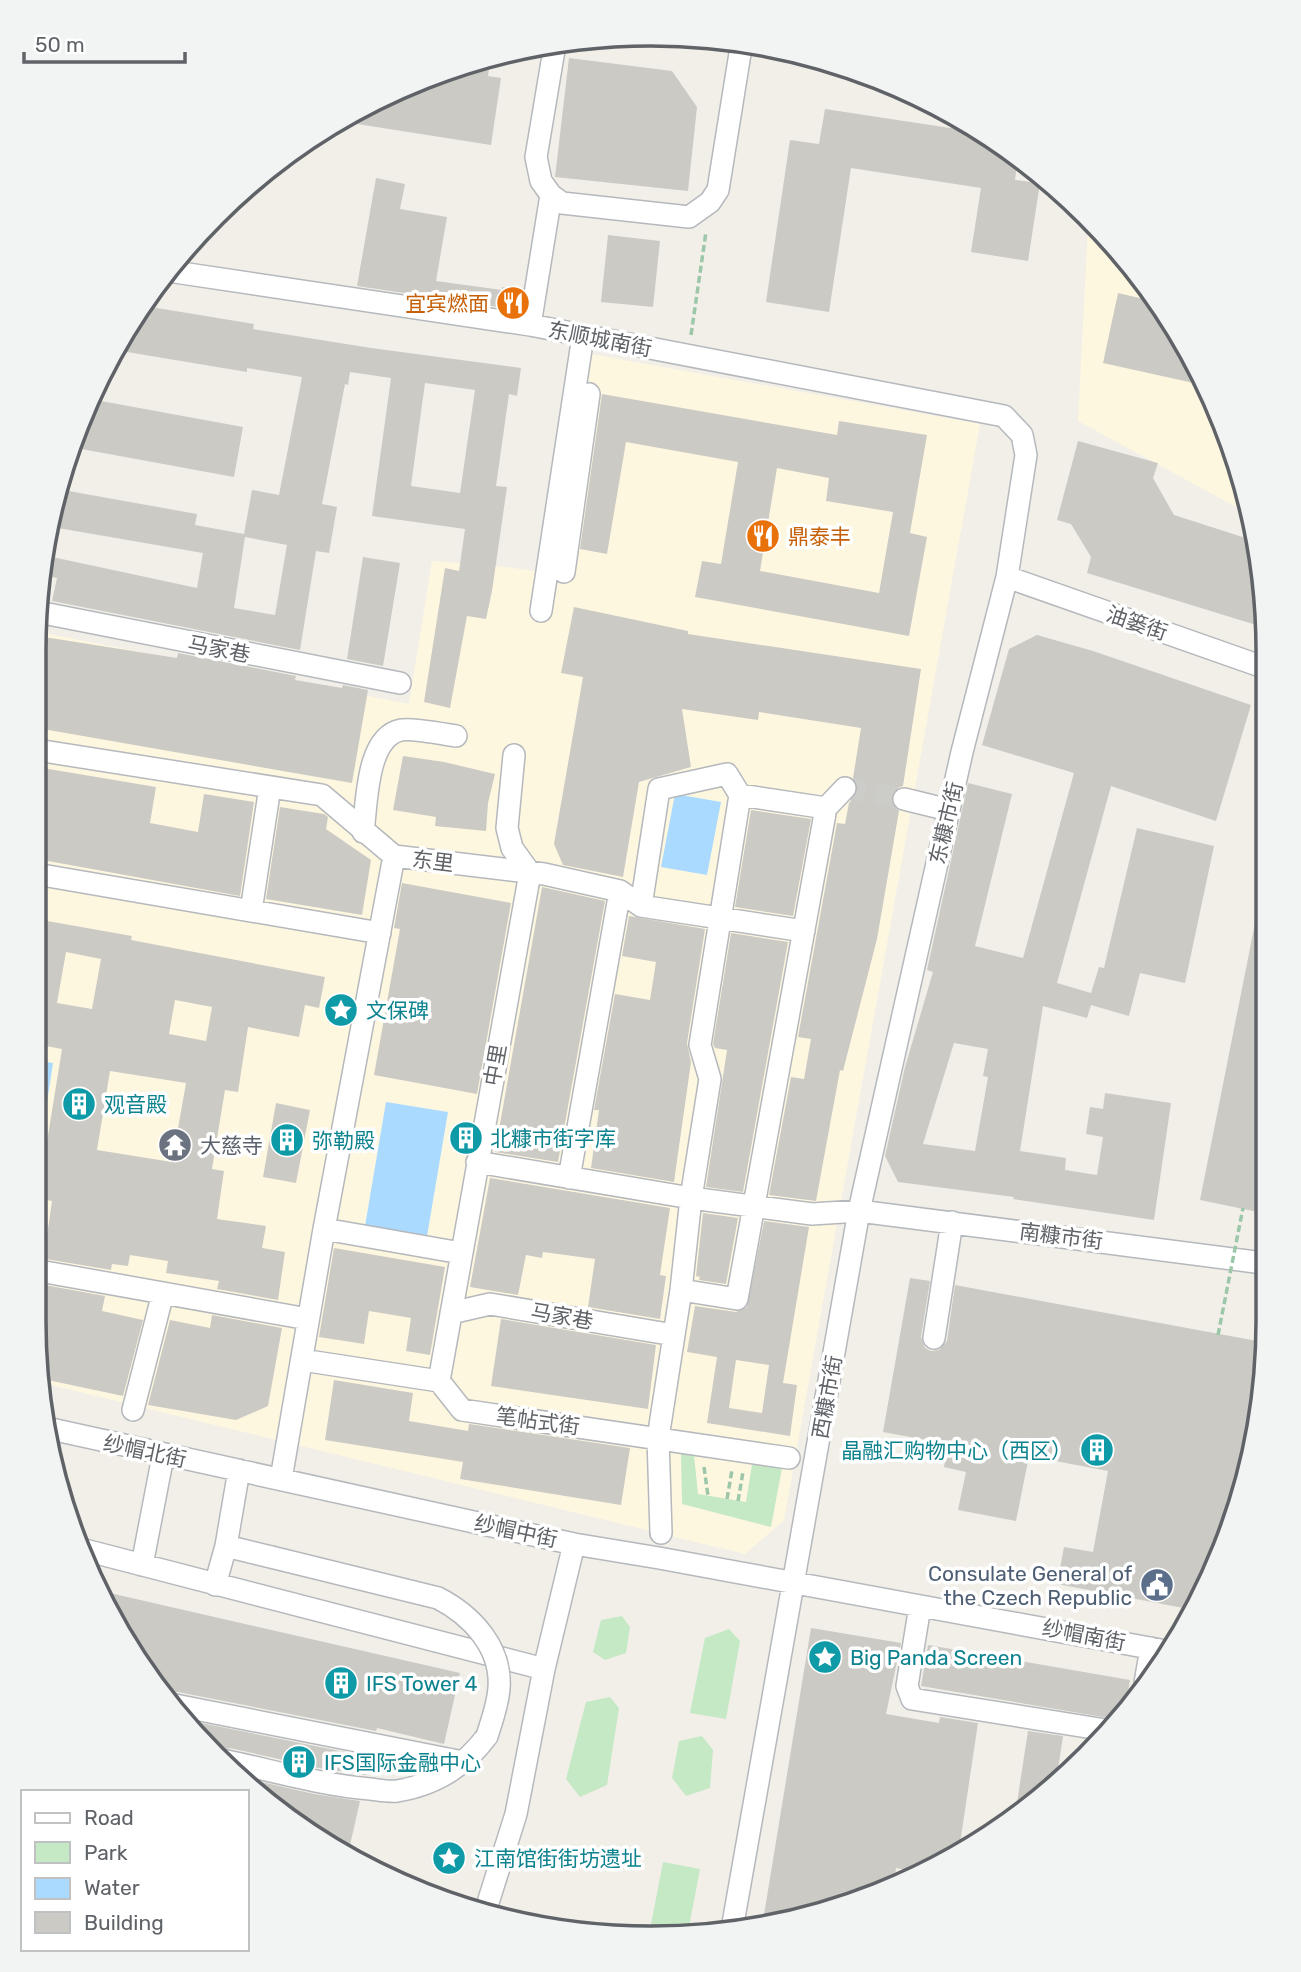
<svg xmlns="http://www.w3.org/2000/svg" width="1301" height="1972" font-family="Rubik,'Noto Sans SC',sans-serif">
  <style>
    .commercial { fill: #fef7e0 }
    .green { fill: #c5e8c5 }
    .water { fill: #aadaff }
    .building { fill: #cccac5; fill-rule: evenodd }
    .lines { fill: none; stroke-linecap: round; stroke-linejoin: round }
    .minor-tunnel { stroke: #ccccc8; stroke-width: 21; stroke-dasharray: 21 10; stroke-linecap: butt }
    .minor-casing { stroke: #b5b8bc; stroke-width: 24 }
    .path { stroke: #9cc7a9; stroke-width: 3.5; stroke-dasharray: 7 3.5; stroke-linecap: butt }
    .minor { stroke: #fff; stroke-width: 21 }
    .minor-bridge-casing { stroke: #b5b8bc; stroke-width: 24; stroke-linecap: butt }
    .path-bridge { stroke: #9cc7a9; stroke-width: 3.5; stroke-dasharray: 7 3.5; stroke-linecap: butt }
    .minor-bridge { stroke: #fff; stroke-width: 21 }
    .labels { text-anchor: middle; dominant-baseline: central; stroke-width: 7; stroke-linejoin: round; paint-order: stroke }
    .food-label { font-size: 21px; fill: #c56008; stroke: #fff; text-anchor: end }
    .street-label { font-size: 21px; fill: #5f6368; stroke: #fff }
    .culture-label { font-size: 21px; fill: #0d838f; stroke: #fff; text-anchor: start }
    .worship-label { font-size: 21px; fill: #5b616d; stroke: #fff; text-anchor: start }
    .service-label { font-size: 21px; fill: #4e5e75; stroke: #fff; text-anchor: end }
    .rim { fill: none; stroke: #5f6368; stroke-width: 3.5 }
  </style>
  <rect width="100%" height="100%" fill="#f1efe8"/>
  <path class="commercial" d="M1088 227 1097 229 1140 275 1204 378 1247 491 1251 515 1078 421Z
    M585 353 980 424 784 1520 745 1554 43 1383 33 1321 38 632 409 704 432 561 506 567 555 574Z"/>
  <path class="green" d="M681 1453 694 1455 698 1494 746 1502 752 1464 782 1468 771 1527 682 1504Z
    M622 1616 630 1627 626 1653 605 1660 593 1652 601 1620Z
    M729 1629 740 1641 726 1719 690 1713 705 1638Z
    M610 1697 619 1708 607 1785 580 1797 566 1779 586 1702Z
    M702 1736 713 1750 710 1788 686 1796 672 1778 679 1741Z
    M663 1862 700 1869 688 1932 649 1935Z"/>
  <path class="water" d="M675 794 721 802 707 875 661 867Z
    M35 1060 53 1063 42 1135 35 1134Z
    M386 1102 448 1112 426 1242 364 1232Z"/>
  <path class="building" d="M569 58 672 71 697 107 688 191 555 177Z
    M475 60 490 62 488 76 501 78 491 145 338 121 378 97 395 90 415 93 437 79 438 74Z
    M825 109 983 133 1018 158 1015 180 1040 183 1028 261 971 252 981 188 851 168 829 312 766 302 790 140 819 144Z
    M376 178 405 184 400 209 447 217 436 281 502 290V287L522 290 519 310 357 286Z
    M608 235 660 241 653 307 601 302Z
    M1118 293 1157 302 1207 386 1103 363Z
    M145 306 254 324 253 329 371 348 521 368 517 396 509 394 496 486 507 487 492 591 486 619 467 616 450 708 424 702 445 568 459 571 465 529 372 516 391 378 350 372 348 385 345 384 322 504 337 507 329 553 316 551 300 650 52 601 57 578 39 574 43 555 197 588 203 553 52 527 63 490 197 514 195 525 244 534 252 490 279 495 302 377 247 368V372L115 350ZM425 383 475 390 460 493 411 486ZM245 537 287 545 275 615 234 608Z
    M602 394 837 435 839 421 927 435 910 533 927 537 909 636 695 597 702 561 721 564 738 462 626 442 607 554 580 549ZM777 468 829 478 826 501 893 512 879 593 760 571Z
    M90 399 243 427 234 477 76 448Z
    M1078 441 1158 463 1153 478 1174 515 1255 541 1266 611V628L1087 573 1091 557 1071 524 1057 520Z
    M363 557 400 563 383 666 347 659Z
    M574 607 688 631V634L921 669 903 786 895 789 891 797 892 803 899 811 877 939 843 1071 840 1070 816 1201 769 1195 791 1077 804 1079 811 1039 798 1037 837 823 845 824 849 803 858 790 857 784 853 778 861 728 759 712 758 720 682 709 691 767 639 782 623 877 563 865 554 844 583 677 561 673Z
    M1037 635 1093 651 1251 705 1216 821 1111 786 1057 983 1091 993 1099 967 1104 968 1137 828 1214 846 1185 983 1140 973 1129 1016 1091 1005 1087 1018 1043 1006 1020 1151 1066 1158 1065 1170 1097 1175 1103 1137 1086 1134 1090 1107 1103 1109 1105 1093 1171 1103 1154 1220 1013 1199 1014 1197 898 1182 885 1156 905 1067 933 972 927 970 968 783 1012 794 975 946 1023 958 1074 773 982 745 1009 649ZM954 1043 988 1049 983 1076 988 1077 975 1151 923 1144Z
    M38 636 177 658 178 653 296 676 295 680 342 688 343 685 368 690 352 783 37 728Z
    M403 756 444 762 495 774 488 803 486 831 435 826 436 817 393 810Z
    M37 767 156 787 150 823 198 832 204 794 254 802 240 896 37 859Z
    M280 807 324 814 328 817 326 829 371 860 362 915 266 899Z
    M751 810 811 819 793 916 735 907Z
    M402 883 511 903 477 1094 374 1075 400 929 394 928Z
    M542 887 605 901 558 1162 495 1152Z
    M629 916 705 929 687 1043 691 1062 674 1182 591 1168 599 1110H594L615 994 650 1000 656 962 622 956Z
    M1256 918 1265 919 1263 1213 1200 1200Z
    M36 919 132 936 131 940 325 977 319 1008 305 1005 299 1037 248 1027 238 1092 225 1090 212 1169 224 1171 217 1219 266 1226 262 1248 285 1252 278 1300 217 1289 219 1281 166 1273 168 1261 130 1255 128 1266 112 1264 111 1270 34 1257V1241L46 1243 52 1201 34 1198V1152L45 1154 62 1049 35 1044ZM66 952 101 959 92 1009 57 1003ZM175 1000 212 1007 206 1041 169 1034ZM110 1071 186 1083 172 1162 97 1150Z
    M731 933 788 942 743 1192 706 1187 727 1050 715 1048 713 1044Z
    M276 1103 310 1110 296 1183 263 1177Z
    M490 1178 670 1208 660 1275 666 1276 660 1319 588 1307 595 1259 543 1252 542 1258 526 1255 518 1295 470 1287Z
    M703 1213 738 1218 726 1284 699 1280 700 1277 696 1276Z
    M764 1221 809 1227 783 1383 797 1385 790 1436 707 1423 717 1357 687 1352 695 1306 736 1312 747 1307ZM736 1360 769 1365 762 1413 729 1408Z
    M334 1248 445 1267 430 1355 406 1351 411 1318 369 1311 364 1344 319 1337Z
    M910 1278 930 1281 921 1337 925 1348 931 1351 939 1350 947 1341 955 1285 1257 1341 1263 1351 1262 1402 1204 1594 1194 1610 1057 1584 1064 1547 1093 1552 1108 1471 1029 1456 1016 1521 958 1510 966 1472 944 1467 948 1444 883 1432Z
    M34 1283 105 1296 102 1311 143 1320 123 1396 43 1379 33 1321Z
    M212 1315 282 1328 268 1406 236 1420 148 1405 170 1320 210 1328Z
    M501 1319 656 1345 648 1409 491 1386Z
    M334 1380 413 1393 409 1421 468 1431 469 1424 630 1448 621 1505 460 1479 463 1462 325 1440Z
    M101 1591 460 1673 444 1744 377 1728 376 1731 178 1692 166 1695 137 1665Z
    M811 1628 901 1643 886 1714 939 1723 940 1717 978 1723 958 1857 918 1872 896 1868 894 1881 771 1927H762Z
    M928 1645 1130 1680 1124 1714 1120 1720 921 1686Z
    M191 1721 370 1757 366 1775 319 1768 230 1748 219 1751Z
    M1028 1731 1063 1736 1057 1776 1016 1809Z
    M244 1778 314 1794 360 1801 348 1854 274 1811Z"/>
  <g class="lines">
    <path class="minor-tunnel" d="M845 788 904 799"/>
    <g class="minor-casing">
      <path id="minor" d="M555 44 536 157 541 181 551 195 562 203 689 217 710 202 718 190 742 41
        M168 271 530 325 1004 416 1022 435 1026 455 1007 577 962 752 859 1211 732 1929
        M530 325 551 195
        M564 572 589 394
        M1007 577 1266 668
        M541 611 583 336
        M38 612 400 683
        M37 750 322 795 394 856 544 874 620 891 641 906 804 931
        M904 799 949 810
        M826 808 845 788
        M363 832C367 804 366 737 401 730 412 728 443 734 456 736
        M36 874 380 933
        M641 906 659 789 727 774 740 795
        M251 911 270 787
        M477 1162 691 1198 812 1214 859 1211 1263 1263
        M569 1178 620 891
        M324 1229 461 1253
        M34 1270 308 1319
        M451 1313 490 1304 674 1335
        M934 1338 952 1222
        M302 1360 439 1381 462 1410 789 1458
        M439 1381 530 873 512 848 507 828 514 755
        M133 1410 163 1293
        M51 1429 574 1544 659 1558 1166 1651
        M281 1479 324 1229 394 856
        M661 1533 658 1438 681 1290 691 1198 710 1079 700 1045 740 795 826 808 737 1299 681 1290
        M226 1546 271 1557
        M81 1549 544 1669 574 1544
        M142 1565 163 1456
        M215 1585 226 1546 239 1470
        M920 1606 907 1686 912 1699 1112 1731
        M1145 1683 1151 1648
        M175 1705 463 1762
        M227 1761C274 1771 322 1785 370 1789 379 1790 389 1792 397 1791 434 1785 465 1766 487 1736
        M486 1909 516 1814 544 1669"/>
    </g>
    <path class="path" d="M691 335 706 232
      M704 1467 708 1496
      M727 1499 732 1470
      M738 1501 743 1472"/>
    <use href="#minor" class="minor"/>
    <g class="minor-bridge-casing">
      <path id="minor-bridge" d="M271 1557 438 1598C471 1615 502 1647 499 1688 498 1705 492 1720 487 1736"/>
    </g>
    <path class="path-bridge" d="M1218 1335 1243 1208"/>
    <use href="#minor-bridge" class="minor-bridge"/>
  </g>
  <defs>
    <g id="restaurant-disc" transform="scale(1.75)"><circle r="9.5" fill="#e8710a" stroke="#fff"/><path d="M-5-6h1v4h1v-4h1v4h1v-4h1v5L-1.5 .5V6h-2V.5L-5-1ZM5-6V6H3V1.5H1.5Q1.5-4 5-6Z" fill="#fff"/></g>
    <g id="sight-disc" transform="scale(1.75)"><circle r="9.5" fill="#0f9aa8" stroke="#fff"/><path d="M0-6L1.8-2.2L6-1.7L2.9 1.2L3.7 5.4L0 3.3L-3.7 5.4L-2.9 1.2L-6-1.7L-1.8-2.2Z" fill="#fff"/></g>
    <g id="building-disc" transform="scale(1.75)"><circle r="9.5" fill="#0f9aa8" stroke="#fff"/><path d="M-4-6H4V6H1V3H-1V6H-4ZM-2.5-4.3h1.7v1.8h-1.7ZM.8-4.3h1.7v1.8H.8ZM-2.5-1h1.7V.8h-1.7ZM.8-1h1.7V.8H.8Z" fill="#fff"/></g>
    <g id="temple-disc" transform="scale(1.75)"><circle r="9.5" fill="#6b7280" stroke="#fff"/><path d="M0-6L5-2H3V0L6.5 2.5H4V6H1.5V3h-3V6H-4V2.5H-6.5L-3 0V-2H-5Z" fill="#fff"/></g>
    <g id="civic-disc" transform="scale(1.75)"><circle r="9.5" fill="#5c6f8a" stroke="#fff"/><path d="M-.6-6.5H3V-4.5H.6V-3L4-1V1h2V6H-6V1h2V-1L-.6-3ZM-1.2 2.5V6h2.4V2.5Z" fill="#fff"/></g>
  </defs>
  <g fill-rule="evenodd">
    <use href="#restaurant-disc" x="513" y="303"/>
    <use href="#restaurant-disc" x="763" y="536"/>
    <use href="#sight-disc" x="341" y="1010"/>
    <use href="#building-disc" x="79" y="1104"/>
    <use href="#building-disc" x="466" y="1138"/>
    <use href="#building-disc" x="287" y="1140"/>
    <use href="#temple-disc" x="175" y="1145"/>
    <use href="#building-disc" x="1097" y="1450"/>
    <use href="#civic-disc" x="1157" y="1585"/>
    <use href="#sight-disc" x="825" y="1657"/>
    <use href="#building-disc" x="341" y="1683"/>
    <use href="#building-disc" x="299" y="1762"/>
    <use href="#sight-disc" x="449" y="1858"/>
  </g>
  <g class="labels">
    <g class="food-label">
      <text x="489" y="303">宜宾燃面</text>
      <text x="788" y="536" text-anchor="start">鼎泰丰</text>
    </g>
    <g class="street-label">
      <text transform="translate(600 339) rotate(11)">东顺城南街</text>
      <text transform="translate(1137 623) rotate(19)">油篓街</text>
      <text transform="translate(219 649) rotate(11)">马家巷</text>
      <text transform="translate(946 823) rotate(-77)">东糠市街</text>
      <text transform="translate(433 861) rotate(7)">东里</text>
      <text transform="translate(495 1065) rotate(-80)">中里</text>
      <text transform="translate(1061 1236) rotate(7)">南糠市街</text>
      <text transform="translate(562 1316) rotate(10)">马家巷</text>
      <text transform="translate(827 1397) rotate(-80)">西糠市街</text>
      <text transform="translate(538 1421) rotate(8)">笔帖式街</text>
      <text transform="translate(145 1451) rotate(12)">纱帽北街</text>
      <text transform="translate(516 1531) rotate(12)">纱帽中街</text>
      <text transform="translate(1084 1635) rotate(11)">纱帽南街</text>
    </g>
    <g class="culture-label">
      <text x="366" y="1010">文保碑</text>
      <text x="104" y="1104">观音殿</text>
      <text x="490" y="1138">北糠市街字库</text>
      <text x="312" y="1140">弥勒殿</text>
      <text x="1072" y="1450" text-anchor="end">晶融汇购物中心（西区）</text>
      <text x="850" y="1657">Big Panda Screen</text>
      <text x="366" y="1683">IFS Tower 4</text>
      <text x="324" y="1762">IFS国际金融中心</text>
      <text x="474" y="1858">江南馆街街坊遗址</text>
    </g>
    <g class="worship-label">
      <text x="200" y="1145">大慈寺</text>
    </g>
    <g class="service-label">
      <text x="1132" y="1573">Consulate General of<tspan x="1132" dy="24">the Czech Republic</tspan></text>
    </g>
  </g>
  <path d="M0 0H1301V1972H0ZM651 46H651A605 605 0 0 1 1256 651V1321A605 605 0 0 1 651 1926H651A605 605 0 0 1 46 1321V651A605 605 0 0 1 651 46Z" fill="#f2f3f3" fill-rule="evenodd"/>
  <path class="rim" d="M651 46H651A605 605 0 0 1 1256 651V1321A605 605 0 0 1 651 1926H651A605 605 0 0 1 46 1321V651A605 605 0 0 1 651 46Z"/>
  <rect x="21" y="1790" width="228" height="161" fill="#ffffff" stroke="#bfc1c3" stroke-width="2"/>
  <rect x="35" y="1813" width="35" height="10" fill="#ffffff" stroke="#bfc1c3" stroke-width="2"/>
  <text x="84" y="1825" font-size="21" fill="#5f6368">Road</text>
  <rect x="35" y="1842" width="35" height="21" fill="#c5e8c5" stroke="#bfc1c3" stroke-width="2"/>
  <text x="84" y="1860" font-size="21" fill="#5f6368">Park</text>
  <rect x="35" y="1878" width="35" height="21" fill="#aadaff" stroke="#bfc1c3" stroke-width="2"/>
  <text x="84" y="1895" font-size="21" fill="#5f6368">Water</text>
  <rect x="35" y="1912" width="35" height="21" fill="#cccac5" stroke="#bfc1c3" stroke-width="2"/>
  <text x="84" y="1930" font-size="21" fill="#5f6368">Building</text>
  <path d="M24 52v10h161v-10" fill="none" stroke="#5f6368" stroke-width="3.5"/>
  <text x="35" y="52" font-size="21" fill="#5f6368" stroke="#ffffff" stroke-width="5" paint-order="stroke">50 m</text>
</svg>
